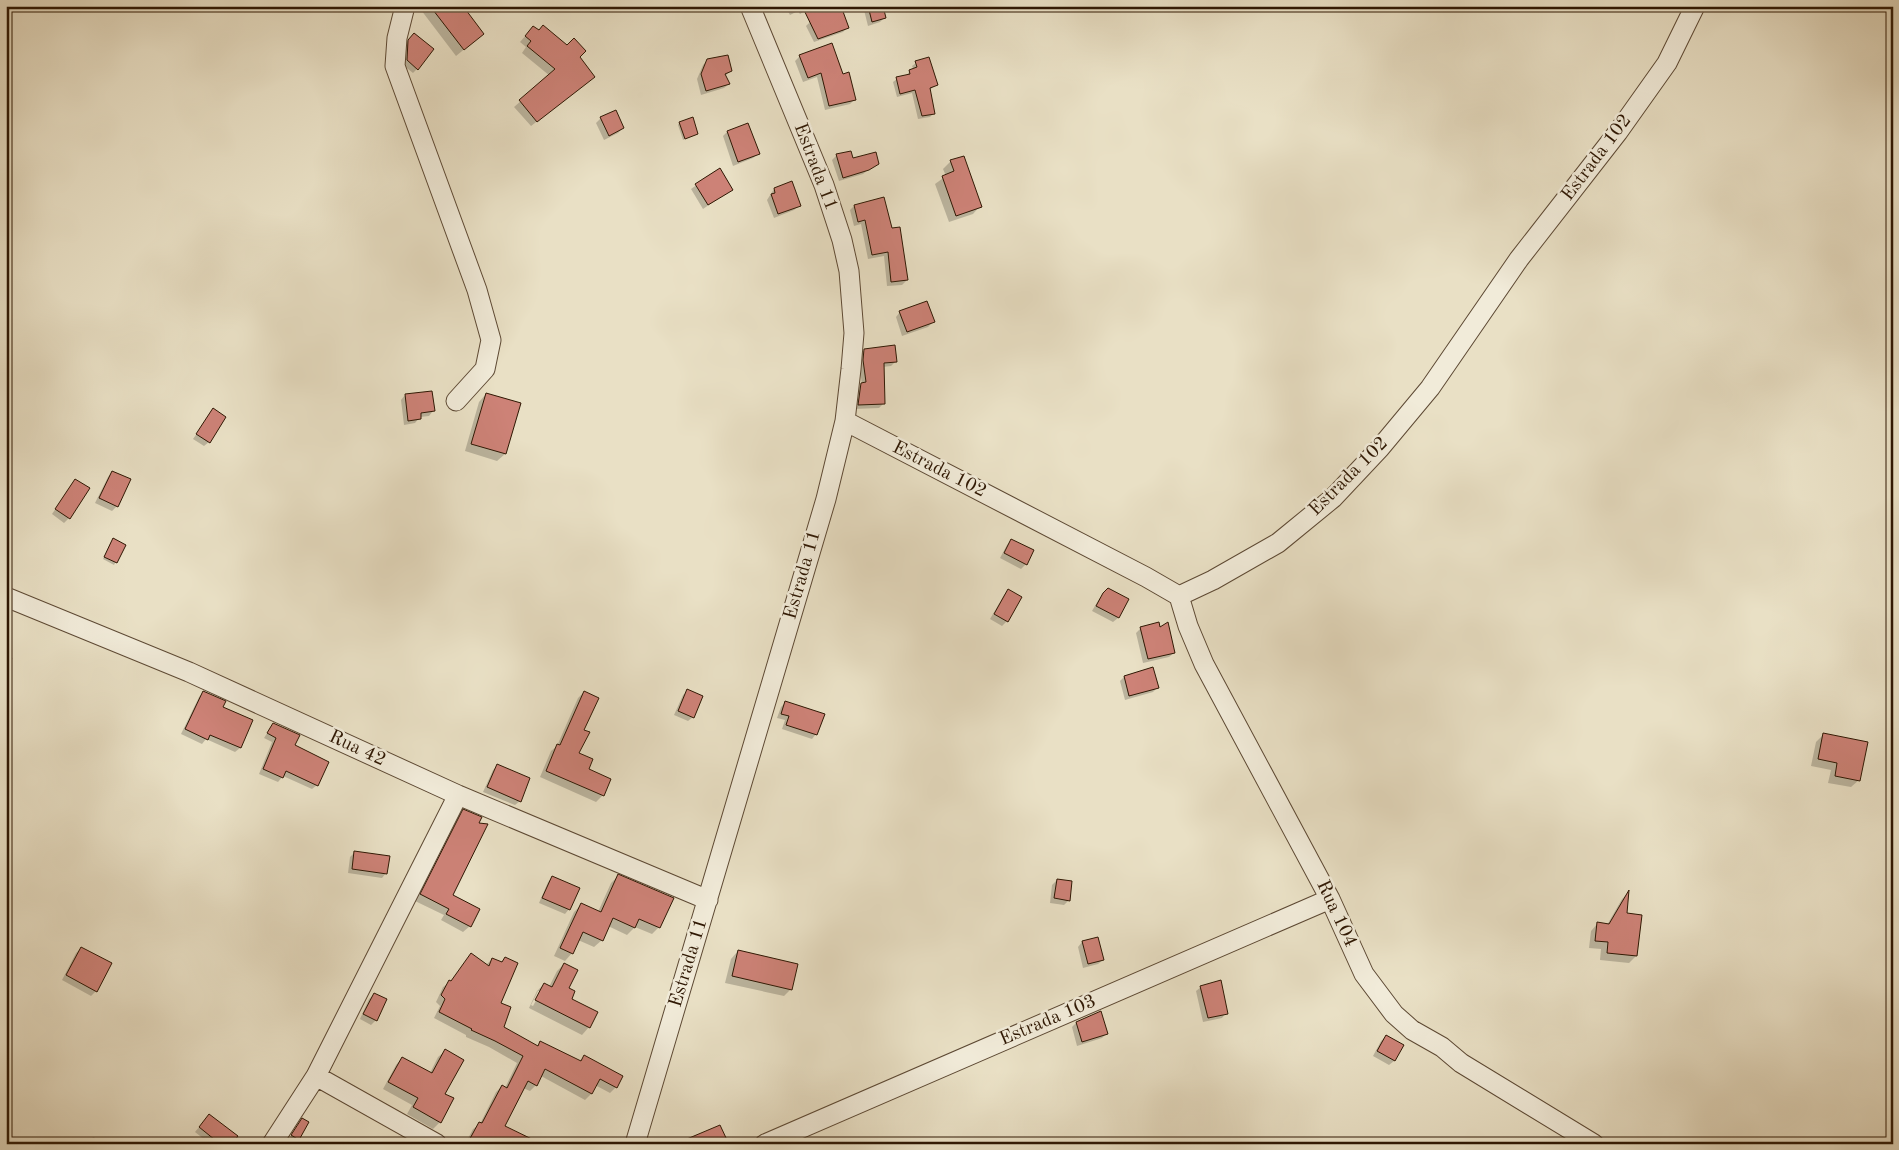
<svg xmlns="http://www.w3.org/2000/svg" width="1899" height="1150" font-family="'Old Standard TT',serif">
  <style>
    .shadow { fill: #0003; fill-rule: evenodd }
    .building { fill: #cd8277; stroke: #2e1703 }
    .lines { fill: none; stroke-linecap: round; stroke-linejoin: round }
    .minor-casing { stroke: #5d4934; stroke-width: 21 }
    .minor { stroke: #f1ebd9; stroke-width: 19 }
    .labels { text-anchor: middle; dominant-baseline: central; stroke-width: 5; stroke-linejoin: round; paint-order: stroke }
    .street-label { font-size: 19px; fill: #2e1703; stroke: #f1ebd9 }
  </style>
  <rect width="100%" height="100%" fill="#e9e0c5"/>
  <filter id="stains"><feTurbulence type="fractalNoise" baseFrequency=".004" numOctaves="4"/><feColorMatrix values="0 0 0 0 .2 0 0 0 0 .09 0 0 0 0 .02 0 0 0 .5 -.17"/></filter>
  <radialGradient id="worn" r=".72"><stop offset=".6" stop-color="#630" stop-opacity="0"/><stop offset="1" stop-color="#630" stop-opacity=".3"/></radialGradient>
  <path class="shadow" d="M418 6H462L483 34 456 56Z
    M785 6H812L800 14 798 11 790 15Z
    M867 6H882L885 17 880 22 868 26 864 10Z
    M810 22 847 28 843 32 814 42 806 26Z
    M533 27 578 57 587 83 531 126 514 107 550 76 522 53 526 47 520 42Z
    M409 39 417 69 413 73 403 65 404 46Z
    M800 56 842 75 855 99 850 104 825 110 817 77 803 82 795 61Z
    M708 60 731 71 725 76 729 84 724 88 701 95 697 79 703 65Z
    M916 63 937 85 929 90 934 113 930 117 918 119 912 93 897 97 893 82 897 79 906 76 910 71 914 70 912 66Z
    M601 118 623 128 618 133 604 140 596 123Z
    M679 123 697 134 683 140 678 125Z
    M747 124 758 154 753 158 733 166 723 136 727 132Z
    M837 155 852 159 877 163 863 174 839 181 832 160Z
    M951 161 980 206 973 214 949 222 935 184 946 176 943 169Z
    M719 169 732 189 703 209 691 189Z
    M774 189 799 206 794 210 774 218 767 200Z
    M883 198 907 280 902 285 887 286 884 256 868 259 861 224 854 226 850 210 854 206Z
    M900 312 933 322 928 327 902 336 896 317Z
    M865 350 896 361 891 366 882 367 884 403 879 408 854 409 857 389 862 384 859 365 860 355Z
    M486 394 519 404 505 454 497 461 465 451 479 402Z
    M405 395 433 411 429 416 420 417 415 423 404 425 401 400Z
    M213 410 209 442 204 446 193 439Z
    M112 472 129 480 117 506 112 511 95 503 108 477Z
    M75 480 69 518 64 523 52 514Z
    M1011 540 1032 551 1026 564 1021 569 1000 558 1007 545Z
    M111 542 124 546 114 565 103 559Z
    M1008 590 1007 621 1002 626 990 619 1004 595Z
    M1104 594 1127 600 1118 618 1113 622 1092 611 1099 599Z
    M1141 628 1174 653 1169 657 1143 663 1136 633Z
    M6 655 13 658 6 672Z
    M1152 669 1157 688 1153 692 1125 700 1120 681 1124 677Z
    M688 691 693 717 688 721 674 715 683 695Z
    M203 692 222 708 251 721 240 748 235 752 206 739 202 744 181 734 199 697Z
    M584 692 583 730 578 754 603 795 596 802 540 777 551 751 557 746 578 698Z
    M785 703 816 734 812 739 782 729 785 720 777 718 781 707Z
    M273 724 293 745 317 785 312 789 283 776 278 782 259 774 272 742 264 738Z
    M1824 734 1859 780 1851 787 1828 783 1831 770 1811 766 1816 742Z
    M497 766 520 801 515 805 483 792 493 770Z
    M464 811 452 895 470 926 463 932 441 920 444 915 415 901 457 817Z
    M355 852 386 873 382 878 348 873 350 857Z
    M618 876 659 927 652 934 635 927 627 935 608 926 602 940 594 947 578 940 572 953 565 961 554 956 574 912 582 904 598 912 611 883Z
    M552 877 569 909 565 914 539 903 548 882Z
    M1057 880 1069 900 1064 905 1050 903 1052 885Z
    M1627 894 1625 914 1636 956 1629 963 1600 960 1601 949 1589 948 1591 931 1598 923 1607 925 1622 899Z
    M1097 938 1103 960 1098 964 1083 968 1078 947 1082 942Z
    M81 948 96 991 91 996 62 980 76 953Z
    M738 951 791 989 784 996 725 983 731 959Z
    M471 955 486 965 492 959 500 963 505 958 499 1004 502 1028 537 1046 541 1042 579 1061 584 1057 616 1087 610 1093 595 1085 591 1094 585 1100 541 1076 536 1085 530 1091 523 1088 503 1126 536 1144H465L473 1129 480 1124 496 1092 502 1086 505 1088 517 1063 489 1047 466 1037V1035L434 1018 440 1006 436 1002 443 987 450 982Z
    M564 964 570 1000 589 1027 582 1035 529 1008 537 991 544 984 549 987 557 971ZM538 991H541L533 1006 531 1005Z
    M1201 987 1226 1013 1222 1018 1203 1022 1196 991Z
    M374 994 376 1020 371 1025 360 1019 369 999Z
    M1076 1023 1107 1033 1102 1038 1077 1046 1072 1027Z
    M1386 1036 1402 1045 1394 1061 1389 1065 1373 1056 1381 1041Z
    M445 1051 444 1094 440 1122 433 1129 407 1114 412 1105 383 1089 396 1065 402 1058 430 1073 438 1057Z
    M209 1115 230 1144H210L195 1132Z
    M300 1122 298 1139 296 1141 290 1137Z
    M93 1137 110 1144H88Z"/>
  <path class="building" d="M430 6H463L484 34 464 50Z
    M802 6H841L849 28 818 39Z
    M868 6H883L886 18 872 22Z
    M543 25 567 45 574 38 586 51 580 57 595 77 537 122 519 100 555 69 527 46 531 41 525 36 533 26 539 30Z
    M414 33 434 49 418 70 407 60 408 40Z
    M832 43 843 74 849 72 856 100 829 106 821 73 808 78 799 55Z
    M728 55 732 71 725 74 730 84 706 91 701 74 707 59Z
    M929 57 938 85 930 88 935 114 922 116 915 90 900 94 896 77 910 74 909 70 917 67 915 61Z
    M616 110 624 128 609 136 600 117Z
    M693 117 698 134 685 139 679 122Z
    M748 123 760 154 738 162 727 131Z
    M851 151 853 158 876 152 879 164 869 170 843 178 836 154Z
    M964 156 982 207 956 216 942 176 954 171 950 160Z
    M720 168 733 190 708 205 695 184Z
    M792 181 801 206 778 214 771 194 775 193 774 188Z
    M884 197 892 228 900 227 908 280 891 282 888 252 872 255 865 220 858 222 854 205Z
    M927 301 935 322 907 332 899 311Z
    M895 345 897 362 884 363 885 404 858 405 861 383 866 382 863 360 864 349Z
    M432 391 435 411 421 413V419L408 421 405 394Z
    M486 393 521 403 506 454 471 444Z
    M213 408 226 417 210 443 196 434Z
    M112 471 131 479 118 507 99 498Z
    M75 479 90 488 70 519 55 509Z
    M113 538 126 545 117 563 104 557Z
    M1011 539 1034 550 1027 565 1004 553Z
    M1108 588 1129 599 1119 618 1096 606 1103 593Z
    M1008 589 1022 597 1008 622 994 614Z
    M1159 622 1160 627 1168 622 1175 653 1148 659 1140 627Z
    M1153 667 1159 688 1129 696 1124 676Z
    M687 689 703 696 694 718 678 711Z
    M203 691 226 701 223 707 253 720 241 748 210 735 208 740 185 729Z
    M584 691 599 698 584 730 590 732 579 753 593 759 589 769 611 779 604 796 546 771 557 744 560 745Z
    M785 701 825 714 817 735 786 725 789 716 781 714Z
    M273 723 300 735 295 745 329 762 318 786 286 771 283 778 263 769 276 738 267 733Z
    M1823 733 1868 742 1860 781 1835 776 1837 763 1818 759Z
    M497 764 530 778 521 802 487 787Z
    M463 809 482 817 479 823 488 824 453 895 480 909 471 927 446 914 449 909 420 894Z
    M354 851 390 856 387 874 352 869Z
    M618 874 674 898 660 928 639 919 635 928 613 918 603 941 583 932 573 954 560 948 581 903 601 912Z
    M552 876 580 888 570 910 542 898Z
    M1057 879 1072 881 1070 901 1054 898Z
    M1629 890 1627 913 1642 915 1637 956 1607 953 1608 942 1595 941 1597 922 1609 924Z
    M1098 937 1104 960 1088 964 1082 941Z
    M81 947 112 963 97 992 66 975Z
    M738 950 798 964 792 990 732 976Z
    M471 953 489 966 492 958 502 962 505 957 518 963 501 1003 511 1007 504 1027 538 1046 540 1041 581 1061 584 1055 623 1076 617 1088 600 1079 592 1094 545 1069 537 1086 528 1081 505 1126 542 1144H467L479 1122 482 1123 502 1085 507 1088 523 1056 495 1041 471 1030 472 1029 439 1012 445 999 441 995 449 980 451 981Z
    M564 963 578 970 569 988 575 991 572 999 598 1012 590 1028 535 1000 544 983 552 987Z
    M1221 980 1228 1014 1208 1018 1200 986Z
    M374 993 387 999 377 1021 363 1014Z
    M1101 1011 1108 1034 1082 1042 1076 1022Z
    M1386 1035 1404 1045 1395 1061 1377 1051Z
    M445 1049 464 1060 445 1094 454 1098 441 1123 413 1107 418 1098 388 1082 402 1057 432 1073Z
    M209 1114 238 1136 232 1144H220L199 1127Z
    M302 1118 309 1122 299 1140 291 1135Z
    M720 1125 727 1140 717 1144H675Z"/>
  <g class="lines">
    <g class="minor-casing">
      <path id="minor" d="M405 6 397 38 395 66 477 290 491 340 485 369 456 401
        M845 421 1146 577 1179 596
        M1179 596 1213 580 1278 543 1333 498 1380 448 1430 388 1519 259 1618 132 1667 63 1695 6
        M1179 596 1188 626 1204 664 1330 899 1364 974 1394 1014 1412 1030 1442 1047 1461 1063 1594 1144
        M6 597 189 672 458 795 708 900
        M316 1076 437 1144
        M272 1144 316 1076 458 795
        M635 1144 826 499 845 421 851 369 854 333 849 271 842 240 824 185 750 6
        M765 1144 1330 899"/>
    </g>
    <use href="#minor" class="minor"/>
  </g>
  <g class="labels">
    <g class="street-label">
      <text transform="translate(1597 158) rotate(-53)">Estrada 102</text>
      <text transform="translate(815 167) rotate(69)">Estrada 11</text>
      <text transform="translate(939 470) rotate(27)">Estrada 102</text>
      <text transform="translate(1349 477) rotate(-45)">Estrada 102</text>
      <text transform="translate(803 575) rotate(-74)">Estrada 11</text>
      <text transform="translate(357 749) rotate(25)">Rua 42</text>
      <text transform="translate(1336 914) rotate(65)">Rua 104</text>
      <text transform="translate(689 963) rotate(-73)">Estrada 11</text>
      <text transform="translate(1048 1021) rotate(-23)">Estrada 103</text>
    </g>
  </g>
  <rect width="1899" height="1150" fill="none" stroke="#e9e0c5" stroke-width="25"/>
  <rect x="8" y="8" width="1884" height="1135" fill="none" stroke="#2e1703" stroke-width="2.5"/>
  <rect x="12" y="12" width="1874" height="1125" fill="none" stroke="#2e1703"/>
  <rect width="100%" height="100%" filter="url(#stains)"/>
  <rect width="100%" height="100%" fill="url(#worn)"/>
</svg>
